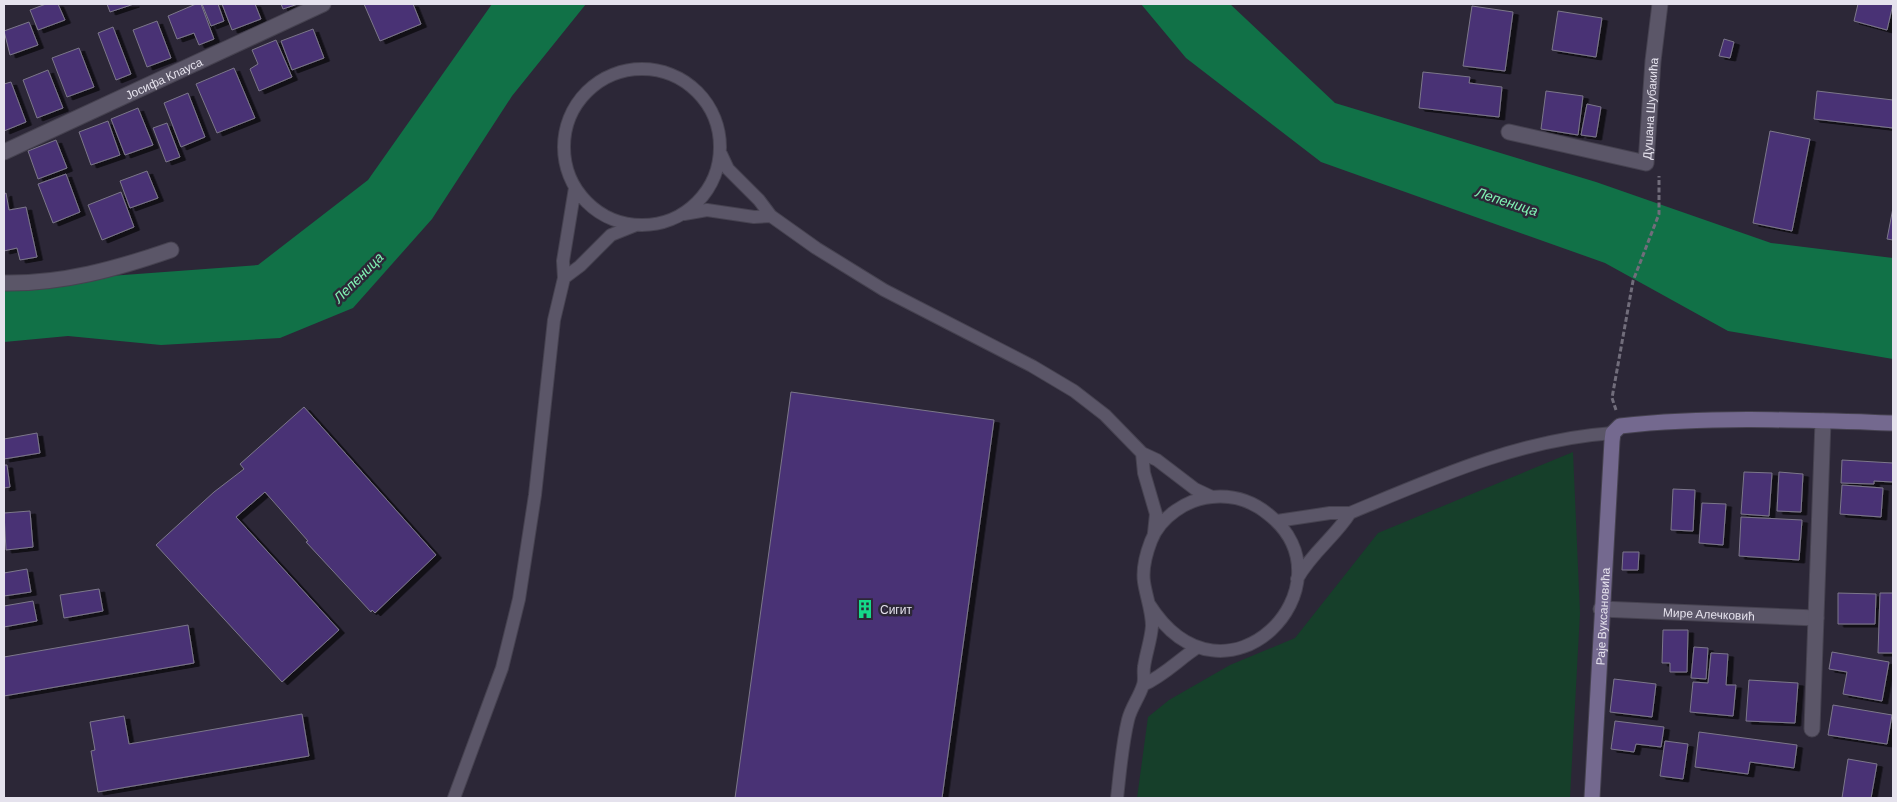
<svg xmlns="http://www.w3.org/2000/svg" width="1897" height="802" font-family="Barlow,sans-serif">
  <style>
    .green { fill: #163f2a }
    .water { fill: #117147 }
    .building { fill: #493374; stroke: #7c778a; filter: url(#shadow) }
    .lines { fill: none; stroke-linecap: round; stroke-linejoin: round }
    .lane-casing { stroke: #464250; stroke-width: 14 }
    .street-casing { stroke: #464250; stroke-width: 17 }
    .secondary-casing { stroke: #464250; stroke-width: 17 }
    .path { stroke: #716d7b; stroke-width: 3; stroke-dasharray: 5 2.5; stroke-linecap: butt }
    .lane { stroke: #5b5668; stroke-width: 12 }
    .street { stroke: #5b5668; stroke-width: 15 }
    .secondary { stroke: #74698f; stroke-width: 15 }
    .labels { text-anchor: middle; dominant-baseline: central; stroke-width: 5; stroke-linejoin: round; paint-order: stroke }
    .street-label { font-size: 12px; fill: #e5e2ed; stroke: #2c2737 }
    .poi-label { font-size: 12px; fill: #e5e2ed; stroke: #2c2737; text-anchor: start }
    .water-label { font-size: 14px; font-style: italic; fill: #81f3b4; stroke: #2c2737 }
  </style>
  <defs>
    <filter id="shadow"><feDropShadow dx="5.5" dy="3" stdDeviation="0" flood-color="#0009"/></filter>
  </defs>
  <rect width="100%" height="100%" fill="#2c2737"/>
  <path class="green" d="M1573 452 1580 613 1570 798H1137L1148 717 1169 700 1230 665 1295 638 1378 533Z"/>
  <path class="water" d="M492 4H586L512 96 432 219 353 308 280 338 161 345 68 336 4 342V287L110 276 258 265 368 180Z
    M1141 4H1230L1335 103 1596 182 1771 243 1893 258V359L1728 331 1605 263 1321 162 1186 58Z"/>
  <path class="building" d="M46 4H58L65 20 38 30 30 10Z
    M107 4H134L110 12Z
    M196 4H201L214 39 199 45 194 33 177 39 168 16Z
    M202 4H218L224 21 211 26Z
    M222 4H255L261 19 232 30Z
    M281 4H298L283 9Z
    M364 4H413L421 24 380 41Z
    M1858 4H1893L1887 30 1854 21Z
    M1472 6 1513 12 1505 71 1463 66Z
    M1558 11 1602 18 1596 57 1552 50Z
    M157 21 171 58 147 67 133 30Z
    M29 22 38 45 10 55 4 31Z
    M113 27 131 74 116 80 98 33Z
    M313 29 324 58 292 70 281 41Z
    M1724 39 1734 42 1730 58 1719 56Z
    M276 40 292 77 259 91 250 69 258 64 252 50Z
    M79 48 94 87 67 97 52 58Z
    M234 68 255 118 217 133 196 84Z
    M48 70 63 108 37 118 23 80Z
    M1423 72 1470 77 1469 83 1502 87 1499 117 1419 108Z
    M11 82 26 122 4 131V84Z
    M1546 91 1583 96 1578 135 1541 129Z
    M1817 91 1893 100V128L1814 119Z
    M188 93 205 137 181 147 164 103Z
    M1587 104 1601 107 1596 137 1581 135Z
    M138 108 153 145 125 155 111 119Z
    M108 121 120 155 91 165 79 132Z
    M167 123 180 157 166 162 153 128Z
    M1770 131 1810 139 1792 231 1753 223Z
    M56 140 67 168 38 179 28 151Z
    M147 171 158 198 130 208 120 181Z
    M66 174 80 212 53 223 38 184Z
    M121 192 134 227 102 240 88 205Z
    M6 193 9 210 26 207 37 257 20 260 17 248 4 251V194Z
    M1893 208V240L1887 239Z
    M791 392 994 420 942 798H735Z
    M304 407 436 555 375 613 372 610 371 612 306 542 308 541 265 492 236 517 339 630 282 682 156 545 214 492 244 469 240 464Z
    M37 433 40 453 4 459V439Z
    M1842 460 1893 463V482L1874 481V484L1841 483Z
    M4 465H7L10 487 4 488Z
    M1744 472 1772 473 1769 516 1741 514Z
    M1779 472 1803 474 1801 512 1777 511Z
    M1842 485 1883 488 1881 517 1840 514Z
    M1673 489 1695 490 1693 531 1671 530Z
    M1702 503 1726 504 1723 545 1699 543Z
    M30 511 33 547 6 550 4 513Z
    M1741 517 1802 520 1799 560 1739 556Z
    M1623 552H1639L1638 570H1622Z
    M27 569 31 592 4 596V573Z
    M99 589 103 611 64 618 60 595Z
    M1838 593 1876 594 1875 624H1838Z
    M1880 593H1893V653H1878Z
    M33 601 37 621 4 627V606Z
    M188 625 194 663 4 696V657Z
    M1663 630H1688L1687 672H1670V663H1662Z
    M1694 647 1708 648 1706 679 1691 678Z
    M1832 652 1889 662 1882 701 1843 694 1847 672 1829 669Z
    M1711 653 1728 654 1726 685H1736L1733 716 1690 712 1693 682 1708 683Z
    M1614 679 1656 684 1652 717 1610 712Z
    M1749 680 1798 683 1795 723 1746 721Z
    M1833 705 1892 715 1887 744 1828 735Z
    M302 714 309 756 98 792 91 751 95 750 90 722 124 716 129 744Z
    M1615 721 1664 727 1661 747 1636 744 1634 752 1611 749Z
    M1699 732 1797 745 1794 768 1750 762 1748 774 1695 767Z
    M1665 741 1688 744 1683 779 1660 776Z
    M1848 759 1877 764 1871 798H1842Z"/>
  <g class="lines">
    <g class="lane-casing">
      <path id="lane" d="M564 147a78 78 0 1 1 156 0a78 78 0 1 1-156 0Z
        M721 154 728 169 759 200 771 216 816 248 884 290 1032 366 1074 391 1105 415 1142 453 1157 460 1195 489 1212 497
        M684 214 707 210 754 217 771 216
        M564 278 580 266 611 235 636 225
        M1142 453 1144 473 1156 514 1154 533
        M1277 521 1330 513H1350C1434 478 1521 439 1613 433
        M1297 579C1313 551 1334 538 1350 513
        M1143 685C1165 675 1178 660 1198 647
        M454 798 502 668 519 599 535 495 554 320 564 278 563 261 575 188
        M1117 798C1120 772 1122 745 1128 720 1131 707 1139 698 1143 685 1145 680 1143 673 1144 667 1146 653 1151 640 1152 626 1152 611 1146 596 1144 582 1142 568 1146 554 1151 541 1160 517 1187 499 1212 497 1232 495 1252 501 1268 514 1358 584 1225 724 1149 604"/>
    </g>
    <g class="street-casing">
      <g id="street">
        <path id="s1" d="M1509 132 1646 163 1653 61 1660 4"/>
        <path id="s2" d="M4 152 323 4"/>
        <path d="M4 283C62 284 116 269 171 250"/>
        <path id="s3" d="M1601 609 1816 618"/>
        <path d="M1812 729 1823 421"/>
      </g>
    </g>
    <g class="secondary-casing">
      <g id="secondary">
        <path id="s4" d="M1592 798 1612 441 1613 433 1620 426C1711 416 1802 420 1893 423"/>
      </g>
    </g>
    <path class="path" d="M1616 410 1612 398 1633 281 1659 214V176"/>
    <use href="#lane" class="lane"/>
    <use href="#street" class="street"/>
    <use href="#secondary" class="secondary"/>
  </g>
  <defs>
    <g id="building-bare" transform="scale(1.5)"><path d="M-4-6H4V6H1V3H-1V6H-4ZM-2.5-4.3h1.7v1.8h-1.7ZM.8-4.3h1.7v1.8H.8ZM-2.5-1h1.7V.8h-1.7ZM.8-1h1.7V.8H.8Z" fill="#15d989" stroke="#2c2737" stroke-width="2.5" paint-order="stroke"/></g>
  </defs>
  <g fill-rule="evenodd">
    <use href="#building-bare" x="865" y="609"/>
  </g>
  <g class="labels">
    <g class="street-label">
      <text stroke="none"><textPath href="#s2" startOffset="176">Јосифа Клауса</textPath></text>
      <text stroke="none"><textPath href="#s1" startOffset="195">Душана Шубакића</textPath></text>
      <text stroke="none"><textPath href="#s3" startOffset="108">Мире Алечковић</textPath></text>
      <text stroke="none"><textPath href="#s4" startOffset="182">Раје Вуксановића</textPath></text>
    </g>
    <g class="poi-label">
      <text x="880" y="609">Сигит</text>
    </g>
    <g class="water-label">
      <text transform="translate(1507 201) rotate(18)">Лепеница</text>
      <text transform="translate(358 277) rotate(-45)">Лепеница</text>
    </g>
  </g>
  <rect width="1897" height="802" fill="none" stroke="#e5e2ed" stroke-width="10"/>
</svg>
